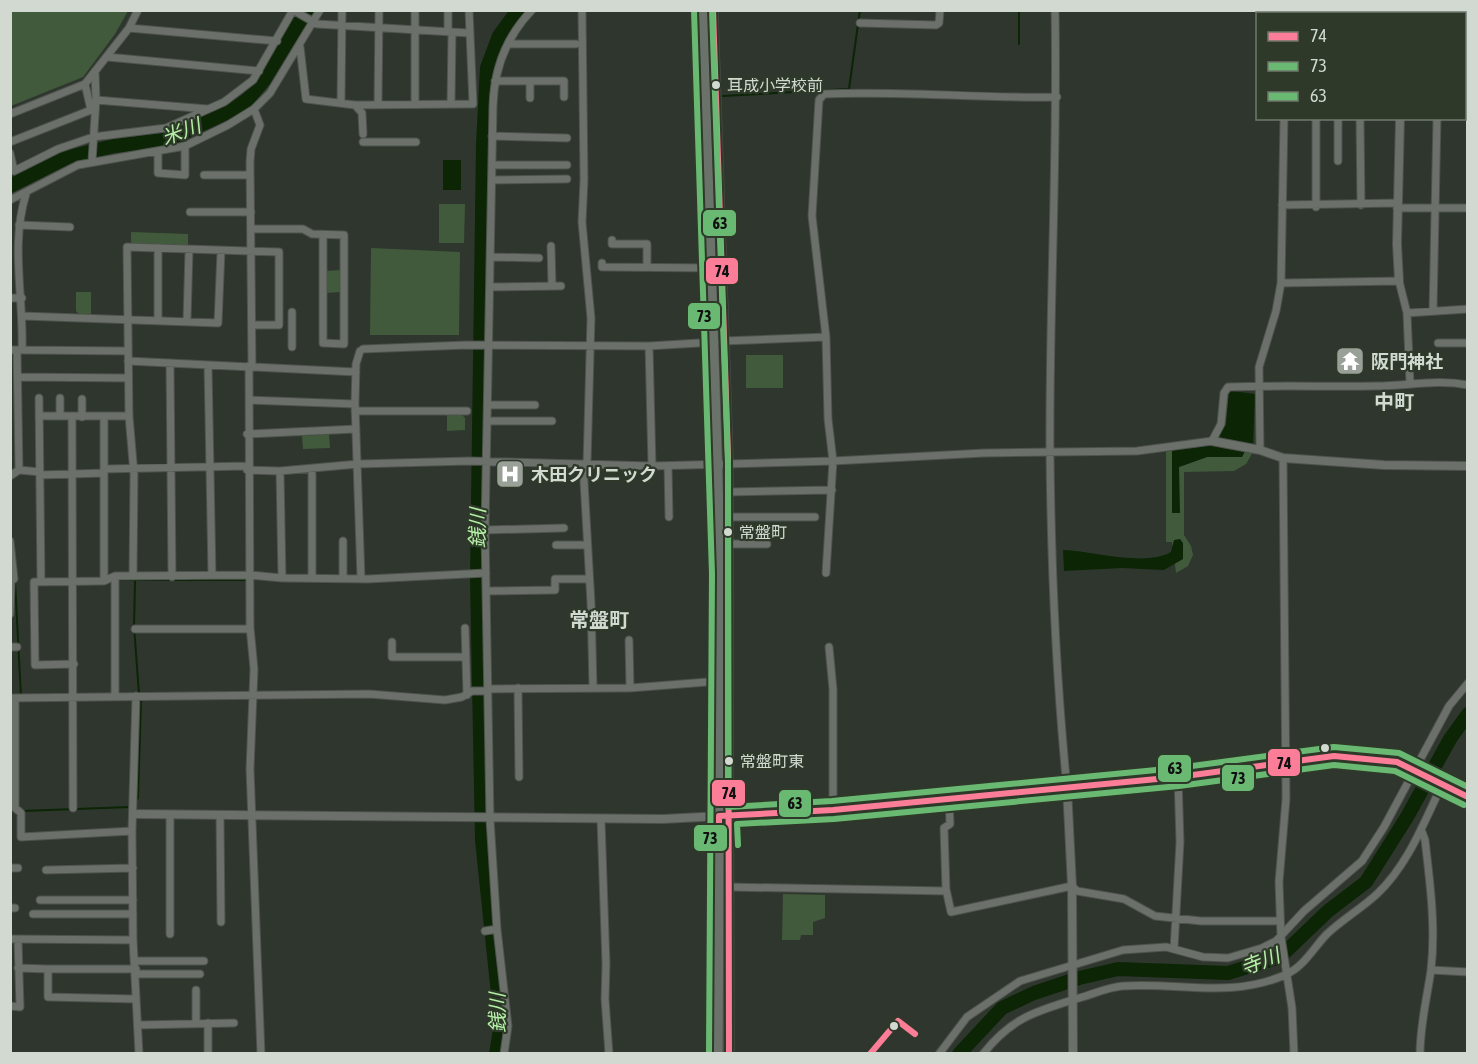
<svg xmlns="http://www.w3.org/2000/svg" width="1478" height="1064" font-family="'Asap Condensed','Noto Sans JP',sans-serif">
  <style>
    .green { fill: #425a3c }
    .water { fill: #0b2505 }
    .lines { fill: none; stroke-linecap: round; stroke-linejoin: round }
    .stream { stroke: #0b2505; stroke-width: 2 }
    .river { stroke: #0b2505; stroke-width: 14 }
    .minor-casing { stroke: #4d524c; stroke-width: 9 }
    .tertiary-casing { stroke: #4d524c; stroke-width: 10 }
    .secondary-casing { stroke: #4d524c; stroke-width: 11 }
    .minor { stroke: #6b706a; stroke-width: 7 }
    .tertiary { stroke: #6b706a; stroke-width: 8 }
    .secondary { stroke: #6b726a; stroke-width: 9 }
    .bus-1-casing { stroke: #2e392a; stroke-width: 10 }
    .bus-2-casing { stroke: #2e392a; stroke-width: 10 }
    .bus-3-casing { stroke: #2e392a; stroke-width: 10 }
    .bus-1 { stroke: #fc7d98; stroke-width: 6 }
    .bus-2 { stroke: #6ab973; stroke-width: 6 }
    .bus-3 { stroke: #6ab973; stroke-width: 6 }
    .bus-dot { fill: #d2d9d0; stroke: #2e392a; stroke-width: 2 }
    .labels { text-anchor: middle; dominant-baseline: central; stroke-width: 4.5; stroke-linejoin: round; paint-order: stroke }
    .bus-label { font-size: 16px; fill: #d2d9d0; stroke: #2e392a; text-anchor: start }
    .poi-label { font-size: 18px; font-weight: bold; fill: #d2d9d0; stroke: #2e392a; text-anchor: start }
    .water-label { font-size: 20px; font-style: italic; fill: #b5f0a6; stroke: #2e392a }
    .neighbourhood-label { font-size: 20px; font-weight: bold; fill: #d2d9d0; stroke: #2e392a }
    .line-badge { stroke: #2e392a; stroke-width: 2 }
    .pale-badge-label { font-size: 16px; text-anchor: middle; font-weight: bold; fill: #111 }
  </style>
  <rect width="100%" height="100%" fill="#2f362e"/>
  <path class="green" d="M11 10H128V11L115 34 83 77 11 106Z
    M439 204H465L464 243H439Z
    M131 232 188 234V248L135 246 131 242Z
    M371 248 460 252 459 335H370Z
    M341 270V292L326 293V271Z
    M76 292H91V316L80 315 76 311Z
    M746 355H783V388H746Z
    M447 414H461L465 418V430L447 431Z
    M329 434 330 448 303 449 302 436Z
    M1246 449 1253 452 1246 464 1234 471 1184 472V535L1191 546 1193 555 1188 566 1176 573 1172 542H1166V452L1172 450 1179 467 1207 457H1242Z
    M783 894 825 895V918L813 922V935H801L800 940H782Z"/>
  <path class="water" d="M443 160H461V190H443Z
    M1232 391 1255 394 1253 445 1218 437 1226 424 1229 393Z
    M1215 445 1246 449 1242 457H1207L1179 467 1180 513H1172V450Z
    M1180 539 1183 543V559L1164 570 1122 568 1064 571 1063 550C1093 551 1145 567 1171 552L1174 540Z"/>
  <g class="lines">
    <path class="stream" d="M1019 44V10
      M723 96 849 89 860 10
      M698 97 702 204
      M703 239 712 620 710 806
      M253 579 367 582
      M118 580H247
      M15 581 21 697
      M135 581 134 626 139 694
      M134 802 138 798 141 699
      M22 811 130 807
      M710 975 711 1054"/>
    <path class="river" d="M10 186 68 157 114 146 170 139 231 111 248 99 264 80 307 10
      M496 1054 501 1023 482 840 477 577 483 144 487 68 499 36 518 10
      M959 1054 1002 1008 1034 993 1079 978 1118 969 1228 973 1280 957 1328 911 1366 882 1407 817 1450 739 1468 714"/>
    <g class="minor-casing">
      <path id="minor" d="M293 10 317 24 469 33
        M582 10 584 180 582 222 591 318 587 464
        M1055 10C1058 158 1049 305 1050 452 1051 563 1056 677 1067 788
        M1285 14V10
        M860 23 936 25 939 23 940 10
        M129 28 277 41
        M448 31V10
        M1464 34H1468
        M508 44H576
        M300 47 306 99 355 105 473 104 469 10
        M107 57 259 71
        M1464 64H1468
        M495 81H564V97
        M85 84 91 110 94 108
        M530 98V81
        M96 100 208 109
        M341 102 342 10
        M378 104 379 10
        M415 104V10
        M451 104 452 32
        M1464 104H1468
        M355 105 362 113 363 134
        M10 114 85 84 129 28 138 10
        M1316 118V207
        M1338 118V161
        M1360 118 1361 205
        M492 136 567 138
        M10 142 91 110
        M363 142H416
        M158 152V173L185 175V146
        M10 153 14 171 58 149 93 137 166 128 224 102 253 80 293 10
        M92 161 96 100 95 71
        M492 165H567
        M204 175H250
        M492 180 567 179
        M10 200 78 165 185 146 228 125 254 109 270 93 320 10
        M1282 205 1397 203
        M1397 208H1468
        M190 212H251
        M19 225 70 227
        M251 229H303L312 234 344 235V344L323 343V235
        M612 240V244H647V267
        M551 246 552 286
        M491 257 539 258
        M602 263V267L713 268
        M1281 283 1399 281 1407 313 1410 383
        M490 287 561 286
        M10 298H22
        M1433 311 1437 118
        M1407 313 1468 309
        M23 316 218 323 221 251
        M158 321V248
        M187 321 189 250
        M723 341 826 337
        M1438 343H1468
        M649 346 652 466
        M292 347V312
        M363 349 467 345 649 346 715 342
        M10 350H22C24 298 10 245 26 194
        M22 350 128 351
        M360 351 356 364 355 404 361 578
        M128 361 356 372
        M170 363 172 577
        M208 365 212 575
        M249 366 250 627 254 669 250 769 261 1054
        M252 367 250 162 251 149 260 125 254 109
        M18 377 128 378
        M39 398 41 582
        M60 398V416
        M82 399V417
        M249 400 355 404
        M488 405H535
        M355 411H467
        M39 416H129
        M104 416V581
        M72 417 73 808
        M488 421H552
        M247 434 356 429
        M1260 450 1259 367 1276 311 1281 283 1284 118
        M1283 458 1286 799 1279 882 1281 937 1292 1008 1294 1054
        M583 464 591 603 593 686
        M668 466 669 517
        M104 469 247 466
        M19 470 40 472
        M247 470 280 471 358 464 469 461 652 466 833 461 984 453 1137 451 1212 441 1221 424 1224 393 1228 387C1277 385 1326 387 1376 386 1408 386 1436 379 1468 385
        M280 471 282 578
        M40 475 104 473
        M10 476 19 470 17 350
        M728 492 832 490
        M728 517H815
        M485 530 564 528
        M10 541 14 579 11 581 10 614
        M343 541V578
        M728 544H767
        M556 545H587
        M826 573 833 461 828 419 826 337 812 216 819 100 824 94C901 90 979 99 1057 97
        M133 575 134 474 129 416 127 247 279 252V325H252
        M115 576V697
        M312 578V469
        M487 591 555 590V579H589
        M465 628 467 695
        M135 629H250
        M629 640 630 688
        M392 642V657H466
        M10 647H17
        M829 647 833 689V810
        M74 664 35 665 34 582 104 581 115 576 250 575 282 578 368 579 486 573
        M518 688 519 777
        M488 689 630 688 720 681
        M136 696 132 831 133 940 139 1054
        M10 698 369 694 445 700 462 697 472 691H488
        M15 698V808L21 813V837L132 831
        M949 798 950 824 944 828 946 889 951 912 1072 886 1077 891 1124 899 1155 916 1201 921H1280
        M220 816 221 922
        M601 820 606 964 605 999 609 1054
        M10 868H18
        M46 870 133 868
        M729 887 946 891
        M40 900H133
        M10 908H15
        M33 914H133
        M485 931 497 929
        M170 934V815
        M10 939 133 940
        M1174 949 1180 842 1178 777
        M135 961H204
        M18 968 48 969V997L136 999
        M48 969H136
        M1431 970 1468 972
        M136 974H200
        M10 1006 20 1007 18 940
        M208 1023V1054
        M196 1024V990
        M138 1025 234 1023
        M504 1054 508 1026 497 929 490 819 485 530 493 106C494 70 506 37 532 10
        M939 1054 967 1017 1020 981 1123 950 1166 947 1203 957 1228 958 1262 948 1276 941 1304 911 1362 861 1384 827 1449 706 1468 683
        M983 1054C1012 1017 1037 1011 1079 998 1094 994 1108 987 1123 986 1180 982 1229 999 1285 975 1304 967 1314 947 1327 934 1343 919 1362 908 1377 894 1408 865 1424 822 1442 785
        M1420 1054C1420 1025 1427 998 1431 970 1436 927 1430 883 1425 840L1421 829"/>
    </g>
    <g class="tertiary-casing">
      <path id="tertiary" d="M1401 14V10
        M1399 281 1397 244 1400 118
        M1212 441 1260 450 1283 458 1384 465 1468 466
        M1067 788 1072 886 1073 1054
        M134 814 663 819 833 810 1178 777 1334 756 1397 762 1468 797"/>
    </g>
    <g class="secondary-casing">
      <path id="secondary" d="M703 10 721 574 718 1054
        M713 10 728 456 729 1054"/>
    </g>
    <use href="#minor" class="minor"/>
    <use href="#tertiary" class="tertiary"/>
    <use href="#secondary" class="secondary"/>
    <g class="bus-1-casing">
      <path id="bus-1" d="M713 10 728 456 729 1054
        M719 828V816L833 810 1178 777 1334 756 1397 762 1468 797
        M870 1054 898 1021 915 1034"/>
    </g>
    <g class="bus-2-casing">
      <path id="bus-2" d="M694 10 712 574 709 1054
        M738 845 737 824 834 819 1179 786 1334 765 1395 771 1464 805"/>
    </g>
    <g class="bus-3-casing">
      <path id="bus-3" d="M712 10 728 464V807L832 801 1177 768 1334 747 1399 753 1468 787"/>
    </g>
    <use href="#bus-1" class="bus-1"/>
    <use href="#bus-2" class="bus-2"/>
    <use href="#bus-3" class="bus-3"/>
  </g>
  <defs>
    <g id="temple-square" transform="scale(1.5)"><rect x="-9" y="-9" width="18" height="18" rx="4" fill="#99a097" stroke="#2e392a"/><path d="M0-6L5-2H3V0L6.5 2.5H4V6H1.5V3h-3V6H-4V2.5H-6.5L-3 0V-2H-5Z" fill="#fff"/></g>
    <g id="hospital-square" transform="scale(1.5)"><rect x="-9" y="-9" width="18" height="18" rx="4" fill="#99a097" stroke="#2e392a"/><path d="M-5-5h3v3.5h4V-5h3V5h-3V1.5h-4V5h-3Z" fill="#fff"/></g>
  </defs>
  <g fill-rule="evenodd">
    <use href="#temple-square" x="1350" y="361"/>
    <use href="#hospital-square" x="510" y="474"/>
  </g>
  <g class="bus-dot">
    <circle cx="716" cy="85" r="5"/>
    <circle cx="728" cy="532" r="5"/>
    <circle cx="1325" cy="748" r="5"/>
    <circle cx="729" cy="761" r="5"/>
    <circle cx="894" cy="1026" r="5"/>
  </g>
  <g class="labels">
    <g class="bus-label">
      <text x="727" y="85">耳成小学校前</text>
      <text x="739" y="532">常盤町</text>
      <text x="740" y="761">常盤町東</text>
    </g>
    <g class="poi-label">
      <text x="1371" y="361">阪門神社</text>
      <text x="531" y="474">木田クリニック</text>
    </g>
    <g class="water-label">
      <text transform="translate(181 131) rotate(-20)">米川</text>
      <text transform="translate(477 528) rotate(-89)">銭川</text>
      <text transform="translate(1260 961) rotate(-21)">寺川</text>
      <text transform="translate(497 1013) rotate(-91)">銭川</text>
    </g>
    <g class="neighbourhood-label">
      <text x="1394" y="401">中町</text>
      <text x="599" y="619">常盤町</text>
    </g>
  </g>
  <g class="line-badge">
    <rect x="702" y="209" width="35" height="28" rx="6" fill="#6ab973"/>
    <rect x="705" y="257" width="34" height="28" rx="6" fill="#fc7d98"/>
    <rect x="687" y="302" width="34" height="28" rx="6" fill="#6ab973"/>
    <rect x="1267" y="748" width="34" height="29" rx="6" fill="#fc7d98"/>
    <rect x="1157" y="754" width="35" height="29" rx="6" fill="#6ab973"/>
    <rect x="1221" y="764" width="34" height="28" rx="6" fill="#6ab973"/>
    <rect x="711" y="779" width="35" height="28" rx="6" fill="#fc7d98"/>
    <rect x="778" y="789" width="34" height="29" rx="6" fill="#6ab973"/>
    <rect x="693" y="824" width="35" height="28" rx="6" fill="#6ab973"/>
  </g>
  <g class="pale-badge-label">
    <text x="720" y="229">63</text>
    <text x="722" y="277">74</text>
    <text x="704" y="322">73</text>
    <text x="1284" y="769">74</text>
    <text x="1175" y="774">63</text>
    <text x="1238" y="784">73</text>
    <text x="729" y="799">74</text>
    <text x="795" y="809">63</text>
    <text x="710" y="844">73</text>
  </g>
  <rect width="1478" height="1064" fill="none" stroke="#d2d9d0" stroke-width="24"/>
  <rect x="1256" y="12" width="210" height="108" fill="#2e392a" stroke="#70796c" stroke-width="1.5"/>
  <rect x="1268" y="32" width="30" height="9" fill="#fc7d98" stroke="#70796c" stroke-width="1.5"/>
  <text x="1310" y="42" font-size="18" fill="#d2d9d0">74</text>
  <rect x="1268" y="62" width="30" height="9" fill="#6ab973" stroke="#70796c" stroke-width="1.5"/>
  <text x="1310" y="72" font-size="18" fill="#d2d9d0">73</text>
  <rect x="1268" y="92" width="30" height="9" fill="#6ab973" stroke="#70796c" stroke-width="1.5"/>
  <text x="1310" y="102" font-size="18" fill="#d2d9d0">63</text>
</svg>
